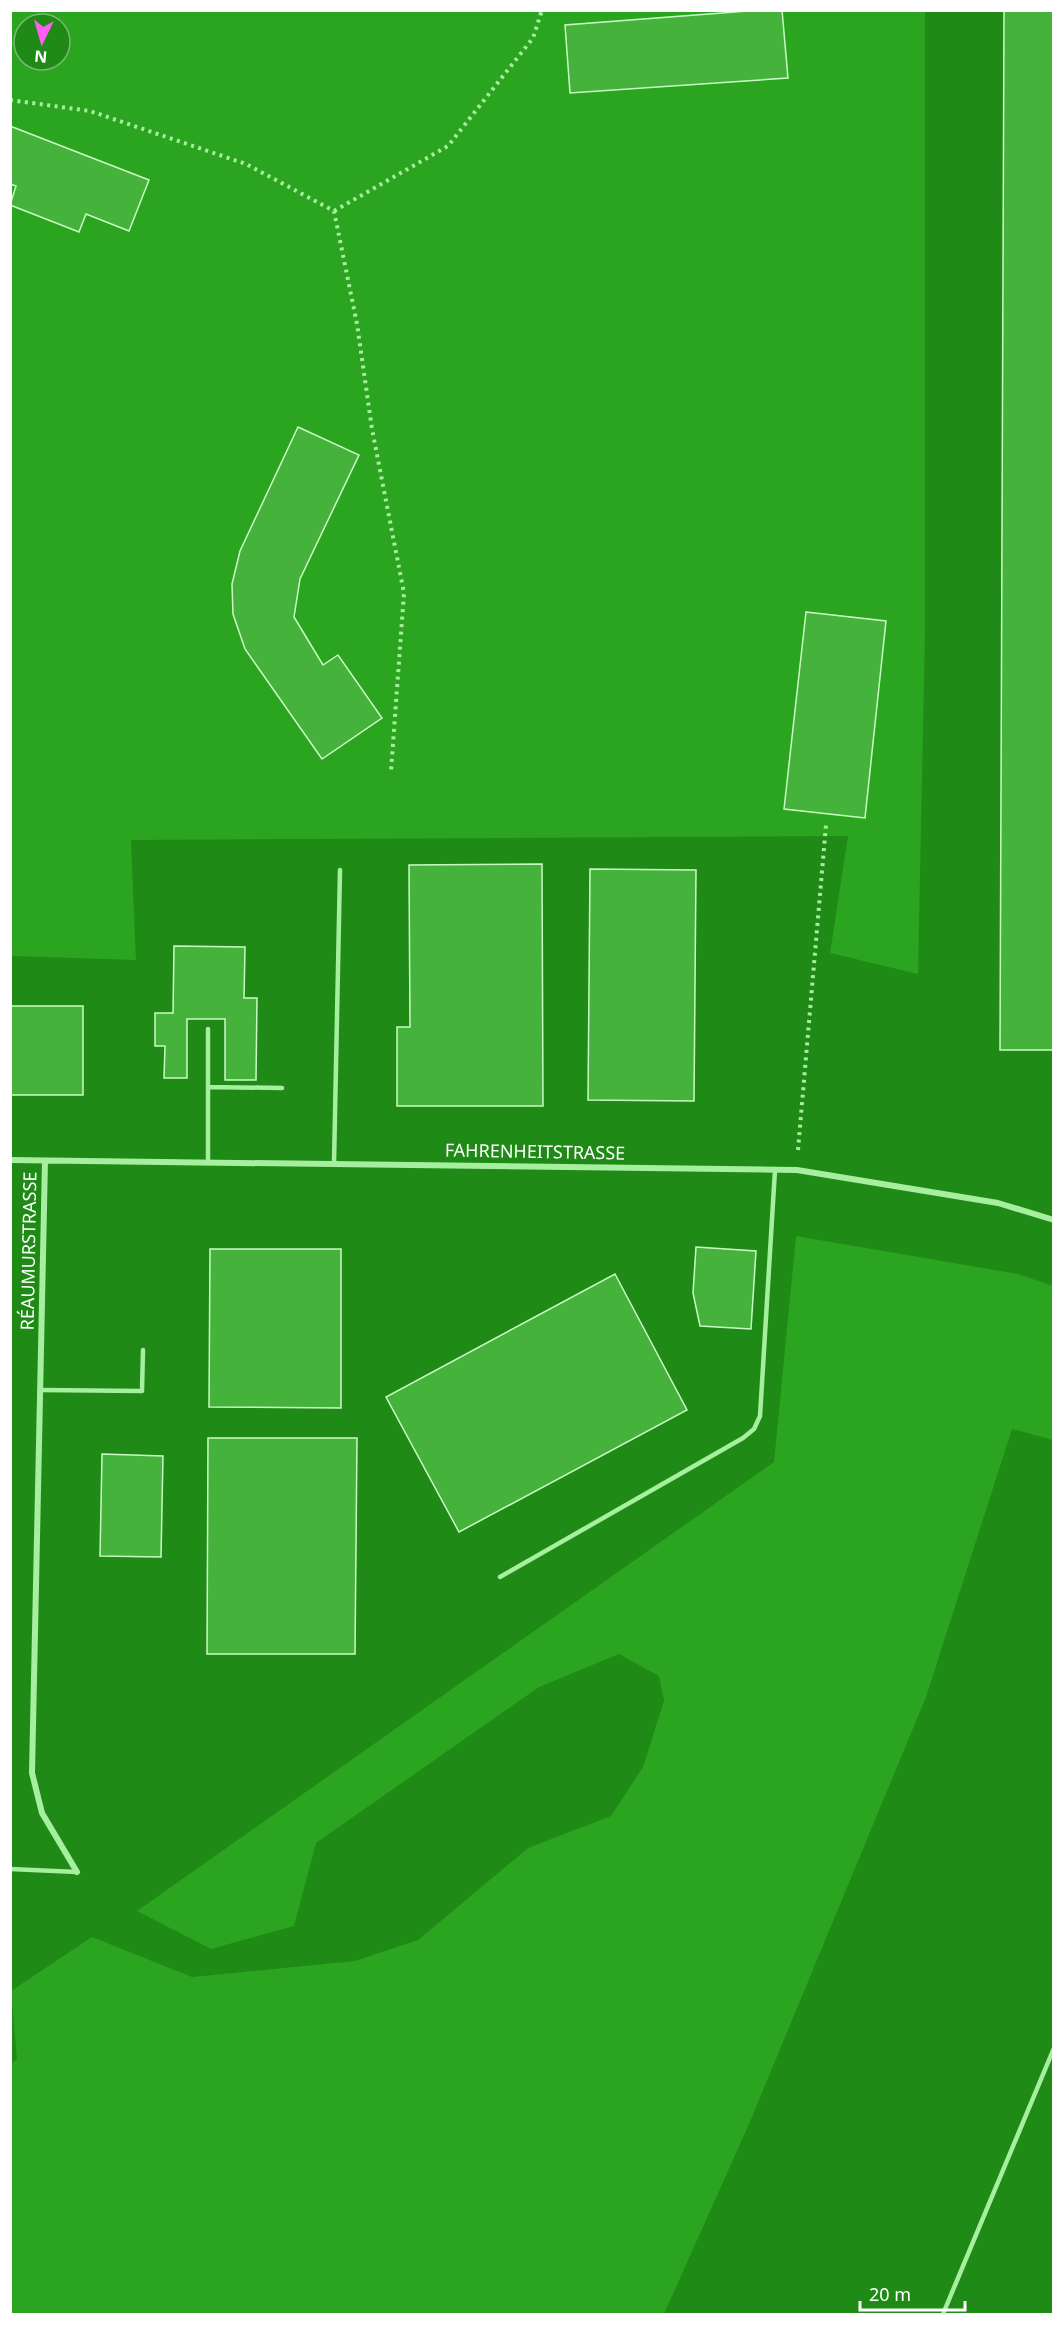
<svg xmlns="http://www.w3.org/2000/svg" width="1064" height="2325" font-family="'Noto Sans',sans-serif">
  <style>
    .green { fill: #2ba41f; fill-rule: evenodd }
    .building { fill: #45b23b; stroke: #cafbc5; stroke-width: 1.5 }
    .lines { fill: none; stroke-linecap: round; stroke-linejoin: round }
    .path { stroke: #a6ef9f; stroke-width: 4; stroke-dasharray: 3 4.5; stroke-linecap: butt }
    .lane { stroke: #a6ef9f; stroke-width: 4.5 }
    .street { stroke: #a6ef9f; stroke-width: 6 }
    .labels { text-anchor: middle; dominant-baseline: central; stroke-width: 6; stroke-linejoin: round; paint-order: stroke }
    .street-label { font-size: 18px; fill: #fff; stroke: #1f8a16 }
  </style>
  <rect width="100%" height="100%" fill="#1f8a16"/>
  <path class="green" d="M11 11H925V632L918 974 830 953 848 836 131 840 136 960 11 956ZM24 24H60V60H24Z
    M796 1236 1018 1274 1053 1286V1440L1012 1429 926 1697 749 2124 664 2314H11L10 2065 17 2059 11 1991 92 1937 192 1977 355 1961 418 1940 528 1848 611 1816 643 1767 664 1701 659 1676 619 1654 539 1687 316 1843 294 1926 211 1949 137 1911 774 1462Z"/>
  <path class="building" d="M761 10H782L788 78 570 93 565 25Z
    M1004 10H1054V1050H1000Z
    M10 126 149 180 129 231 86 214 79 232 10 205 16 186 10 184Z
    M298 427 359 455 300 579 294 617 323 665 338 655 382 718 322 759 245 649 233 614 232 584 240 551Z
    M806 612 886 621 865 818 784 809Z
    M542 864 543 1106H397V1027H410L409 865Z
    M590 869 696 870 694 1101 588 1100Z
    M174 946 245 947 244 998H257L256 1080H225V1019H187V1078H164L165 1046H155V1013H173Z
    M10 1006H83V1095H10Z
    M696 1247 756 1251 751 1329 700 1326 693 1293Z
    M210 1249H341V1408L209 1407Z
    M615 1274 687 1410 459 1532 386 1397Z
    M208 1438H357L355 1654H207Z
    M102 1454 163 1456 161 1557 100 1556Z"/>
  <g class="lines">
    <path class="path" d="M10 100 90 111 246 164 334 211 357 324 372 429 404 593 391 771
      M334 211 448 146 533 38 542 10
      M798 1150 826 825"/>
    <path class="lane" d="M208 1029V1163
      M208 1087 282 1088
      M334 1164 340 870
      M40 1390 142 1391 143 1350
      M500 1577 743 1438 754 1429 760 1416 775 1170
      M10 1869 77 1872
      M943 2314 1054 2048"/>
    <path class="street" d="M10 1160 797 1170 998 1203 1054 1220
      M45 1161 32 1773 42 1813 77 1872"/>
  </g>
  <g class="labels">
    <g class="street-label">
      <text transform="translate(535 1151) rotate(1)">FAHRENHEITSTRASSE</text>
      <text transform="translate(28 1251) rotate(-89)">RÉAUMURSTRASSE</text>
    </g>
  </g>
  <rect width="1064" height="2325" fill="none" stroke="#ffffff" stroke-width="24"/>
  <g transform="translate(42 42) rotate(185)"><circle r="28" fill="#1f8a16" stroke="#79b973" stroke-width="1.5"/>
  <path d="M0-4.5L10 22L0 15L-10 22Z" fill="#ff5df4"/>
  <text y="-9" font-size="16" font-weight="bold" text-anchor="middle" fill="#ffffff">N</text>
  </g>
  <path d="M860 2301v9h105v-9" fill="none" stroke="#ffffff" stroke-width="3"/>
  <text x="869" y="2301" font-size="18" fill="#ffffff" stroke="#1f8a16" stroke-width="4.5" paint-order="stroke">20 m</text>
</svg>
